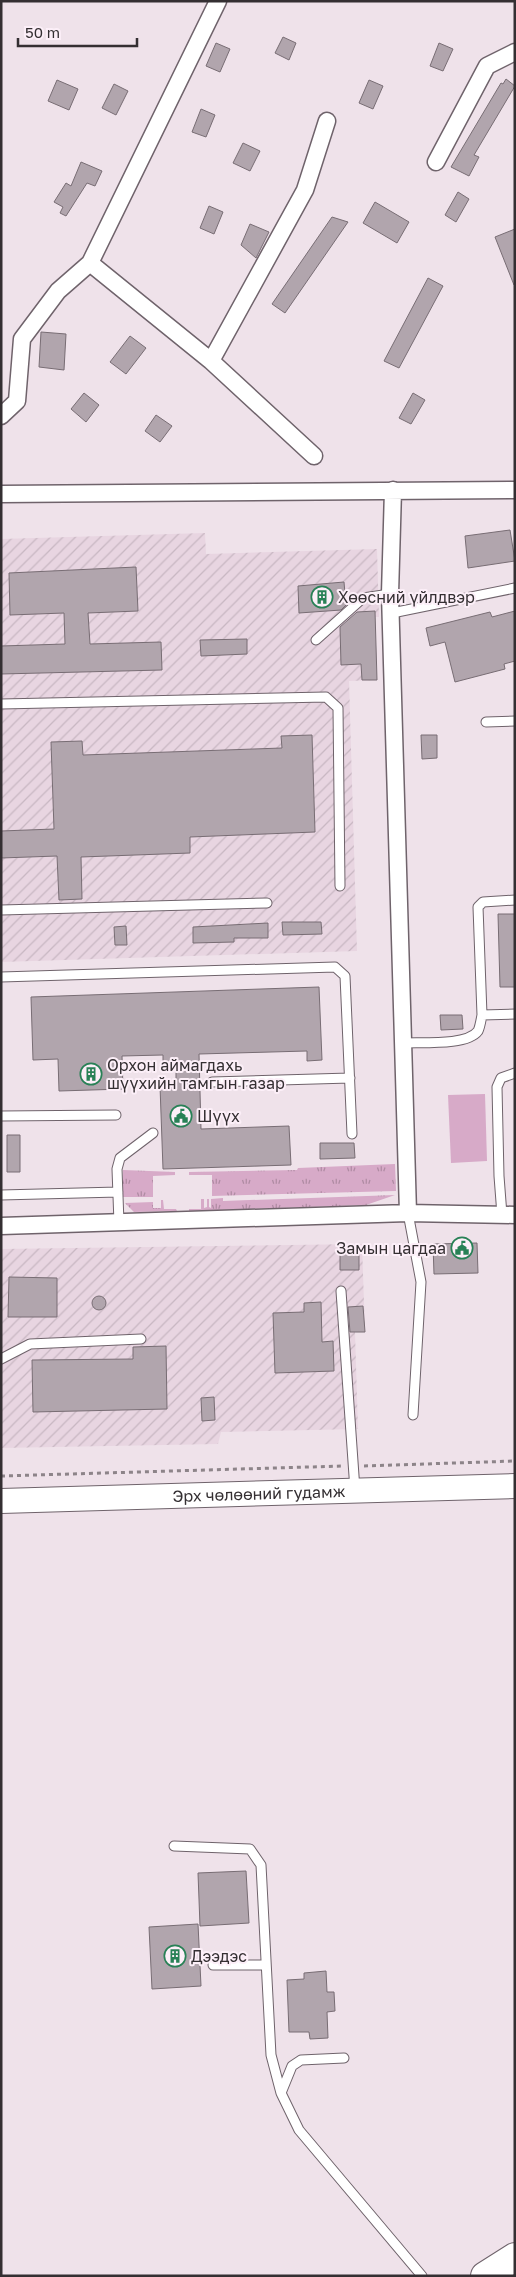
<svg xmlns="http://www.w3.org/2000/svg" width="516" height="2277" font-family="'Golos Text',sans-serif">
  <style>
    .industrial { fill: url(#industrial-furrows) }
    .grass { fill: url(#grass-tufts) }
    .green { fill: #d7aac8 }
    .building { fill: #b1a5ad; stroke: #786d74 }
    .lines { fill: none; stroke-linecap: round; stroke-linejoin: round }
    .service-casing { stroke: #6f636b; stroke-width: 11 }
    .minor-casing { stroke: #6f636b; stroke-width: 19 }
    .secondary-casing { stroke: #6f636b; stroke-width: 26 }
    .trunk-casing { stroke: #6f636b; stroke-width: 30 }
    .path { stroke: #8d8489; stroke-width: 3; stroke-dasharray: 4 4; stroke-linecap: butt }
    .service { stroke: #fff; stroke-width: 9 }
    .minor { stroke: #fff; stroke-width: 16 }
    .secondary { stroke: #fff; stroke-width: 24 }
    .trunk { stroke: #fff; stroke-width: 28 }
    .labels { text-anchor: middle; dominant-baseline: central; stroke-width: 4; stroke-linejoin: round; paint-order: stroke }
    .poi-label { font-size: 16px; fill: #342f32; stroke: #fceff8; text-anchor: start }
    .street-label { font-size: 16px; fill: #342f32; stroke: #fceff8 }
  </style>
  <defs>
    <pattern id="industrial-furrows" width="10" height="10" patternUnits="userSpaceOnUse" patternTransform="scale(1.25)"><rect width="10" height="10" fill="#e8d5e1"/><path d="M-1 1l2-2M0 10L10 0M9 11l2-2" fill="none" stroke="#c8b7c2"/></pattern>
    <pattern id="grass-tufts" width="24" height="20" patternUnits="userSpaceOnUse" patternTransform="scale(1.25)"><rect width="24" height="20" fill="#d7aac8"/><path d="M3 7l-1-3M5 7V3M7 7l1-3M15 17l-1-3M17 17v-4M19 17l1-3" fill="none" stroke="#af8ba3"/></pattern>
  </defs>
  <rect width="100%" height="100%" fill="#efe2ea"/>
  <path class="industrial" d="M205 533 206 554 377 549 379 617H375L377 680 349 681 357 951 1 962V539Z
    M362 1244 365 1332H355L358 1429 221 1432 218 1444 1 1448V1249Z"/>
  <path class="grass" d="M395 1164 396 1191 212 1196V1175H189V1172L297 1170 298 1168Z
    M123 1170 175 1172V1175L153 1176V1197H123Z
    M395 1195 366 1205 189 1211V1209H201V1199H204V1208L207 1207V1199H209V1207L211 1208V1199L223 1198V1201Z
    M161 1200H163L164 1209H176L177 1211 134 1212 125 1203 153 1202V1208H161Z"/>
  <path class="green" d="M485 1094 487 1161 451 1163 448 1095Z"/>
  <path class="building" d="M283 37 296 43 289 60 275 53Z
    M216 43 230 49 220 72 206 66Z
    M439 43 453 49 443 71 430 66Z
    M506 79 515 86 474 155 479 157 469 176 451 167 501 83 503 84Z
    M57 80 78 89 69 110 48 101Z
    M369 80 383 86 373 109 359 103Z
    M114 84 128 91 116 115 102 108Z
    M201 109 215 115 206 137 192 132Z
    M243 143 260 151 250 171 233 163Z
    M81 162 102 171 95 186 87 183 66 216 60 213 63 207 54 202 66 183 71 186Z
    M458 192 469 199 456 222 445 215Z
    M375 202 409 222 397 243 363 223Z
    M209 206 223 212 214 234 200 228Z
    M332 217 348 222 285 313 272 304Z
    M250 224 269 232 256 258 241 245Z
    M515 229V285H514L495 237Z
    M428 278 443 286 399 368 384 361Z
    M41 332 66 334 64 370 39 367Z
    M130 336 146 348 126 374 110 362Z
    M84 393 99 405 86 422 71 409Z
    M413 393 425 400 411 424 399 418Z
    M156 415 172 426 160 442 145 431Z
    M510 530 515 561 468 568 465 536Z
    M136 567 138 611 88 613 90 644 161 642 162 670 1 674V646L65 644 64 613 10 615 9 573Z
    M344 582 346 605 341 610 299 613 298 586Z
    M375 611 377 680H362L361 664 341 665 340 627 357 612Z
    M515 611V661L504 664 505 669 455 682 445 642 430 646 426 628 490 612 492 617Z
    M247 639V654L201 656 200 640Z
    M312 735 315 832 190 837V853L81 857 82 899 59 900 57 856 1 858V831L54 829 51 742 82 741 83 755 282 748 281 736Z
    M421 735H437V758L422 759Z
    M498 914H515V987H500Z
    M282 922H321L322 934 283 935Z
    M268 923V938H234V942L193 943V927Z
    M126 926 127 945H115L114 927Z
    M319 987 322 1060 307 1061V1051L199 1054 201 1129 289 1126 291 1165 163 1169 160 1086 176 1085V1061L163 1062V1055L122 1056 123 1089 59 1091 58 1059 33 1060 31 997Z
    M440 1015H462L463 1029 441 1030Z
    M7 1135H20V1172H7Z
    M320 1143H354L355 1158 320 1159Z
    M477 1243 478 1273 434 1274 433 1244Z
    M359 1253V1270H340V1254Z
    M9 1277 57 1278V1317H8Z
    M92 1303a7 7 0 1 1 14 0a7 7 0 1 1-14 0Z
    M321 1302 322 1342 333 1341 334 1371 275 1373 273 1313 304 1312V1303Z
    M363 1306 365 1332H350L348 1307Z
    M166 1346 167 1409 33 1412 32 1360 133 1359V1347Z
    M214 1397 215 1420 202 1421 201 1398Z
    M246 1871 249 1923 200 1926 198 1873Z
    M198 1924 201 1986 152 1989 149 1927Z
    M326 1971 327 1992H334L335 2011 327 2012 328 2038 310 2039 309 2032H289L287 1980 304 1979V1973Z"/>
  <g class="lines">
    <g class="service-casing">
      <path id="service" d="M392 613 515 588
        M316 640 363 598 390 594
        M1 704 326 697 338 708 340 886
        M486 722 515 721
        M1 910 267 903
        M1 977 335 967 345 976 352 1134
        M482 1015 515 1014
        M404 1043C421 1042 467 1046 478 1031 480 1027 481 1020 482 1015L478 907 483 902 515 900
        M212 1082 350 1078
        M1 1116 116 1115
        M1 1195 118 1192
        M408 1213 421 1282 413 1415
        M502 1215 499 1176 497 1087 501 1078 515 1073
        M119 1223 117 1169 120 1158 153 1133
        M341 1291 355 1490
        M1 1359 30 1344 141 1339
        M174 1846 250 1849 261 1865 271 2055 281 2093
        M213 1965H265
        M344 2058 301 2060 292 2066 281 2093 299 2130 422 2276"/>
    </g>
    <g class="minor-casing">
      <path id="minor" d="M436 162 487 66 515 52
        M90 263 211 361 314 456
        M211 361 305 190 327 121
        M1 416 17 401 22 339 58 291 90 263 218 1
        M393 490 390 594 408 1213
        M1 494 515 490
        M1 1226 408 1213 515 1215"/>
    </g>
    <g class="secondary-casing">
      <g id="secondary">
        <path id="s1" d="M1 1501 515 1486"/>
      </g>
    </g>
    <g class="trunk-casing">
      <path id="trunk" d="M485 2276 515 2257"/>
    </g>
    <path class="path" d="M364 1466 515 1461
      M1 1476 343 1466"/>
    <use href="#service" class="service"/>
    <use href="#minor" class="minor"/>
    <use href="#secondary" class="secondary"/>
    <use href="#trunk" class="trunk"/>
  </g>
  <defs>
    <g id="building-ring" transform="scale(1.125)"><circle r="9.5" fill="#fceff8" stroke="#288156" stroke-width="1.5"/><path d="M-4-6H4V6H1V3H-1V6H-4ZM-2.5-4.3h1.7v1.8h-1.7ZM.8-4.3h1.7v1.8H.8ZM-2.5-1h1.7V.8h-1.7ZM.8-1h1.7V.8H.8Z" fill="#288156"/></g>
    <g id="civic-ring" transform="scale(1.125)"><circle r="9.5" fill="#fceff8" stroke="#288156" stroke-width="1.5"/><path d="M-.6-6.5H3V-4.5H.6V-3L4-1V1h2V6H-6V1h2V-1L-.6-3ZM-1.2 2.5V6h2.4V2.5Z" fill="#288156"/></g>
  </defs>
  <g fill-rule="evenodd">
    <use href="#building-ring" x="322" y="597"/>
    <use href="#building-ring" x="91" y="1074"/>
    <use href="#civic-ring" x="181" y="1116"/>
    <use href="#civic-ring" x="462" y="1248"/>
    <use href="#building-ring" x="175" y="1956"/>
  </g>
  <g class="labels">
    <g class="poi-label">
      <text x="338" y="597">Хөөсний үйлдвэр</text>
      <text x="107" y="1065">Орхон аймагдахь<tspan x="107" dy="18">шүүхийн тамгын газар</tspan></text>
      <text x="197" y="1116">Шүүх</text>
      <text x="446" y="1248" text-anchor="end">Замын цагдаа</text>
      <text x="191" y="1956">Дээдэс</text>
    </g>
    <g class="street-label">
      <text stroke="none"><textPath href="#s1" startOffset="258">Эрх чөлөөний гудамж</textPath></text>
    </g>
  </g>
  <rect width="516" height="2277" fill="none" stroke="#342f32" stroke-width="5"/>
  <path d="M18 38v8h119v-8" fill="none" stroke="#342f32" stroke-width="2.5"/>
  <text x="25" y="38" font-size="15" fill="#342f32" stroke="#fceff8" stroke-width="4" paint-order="stroke">50 m</text>
</svg>
